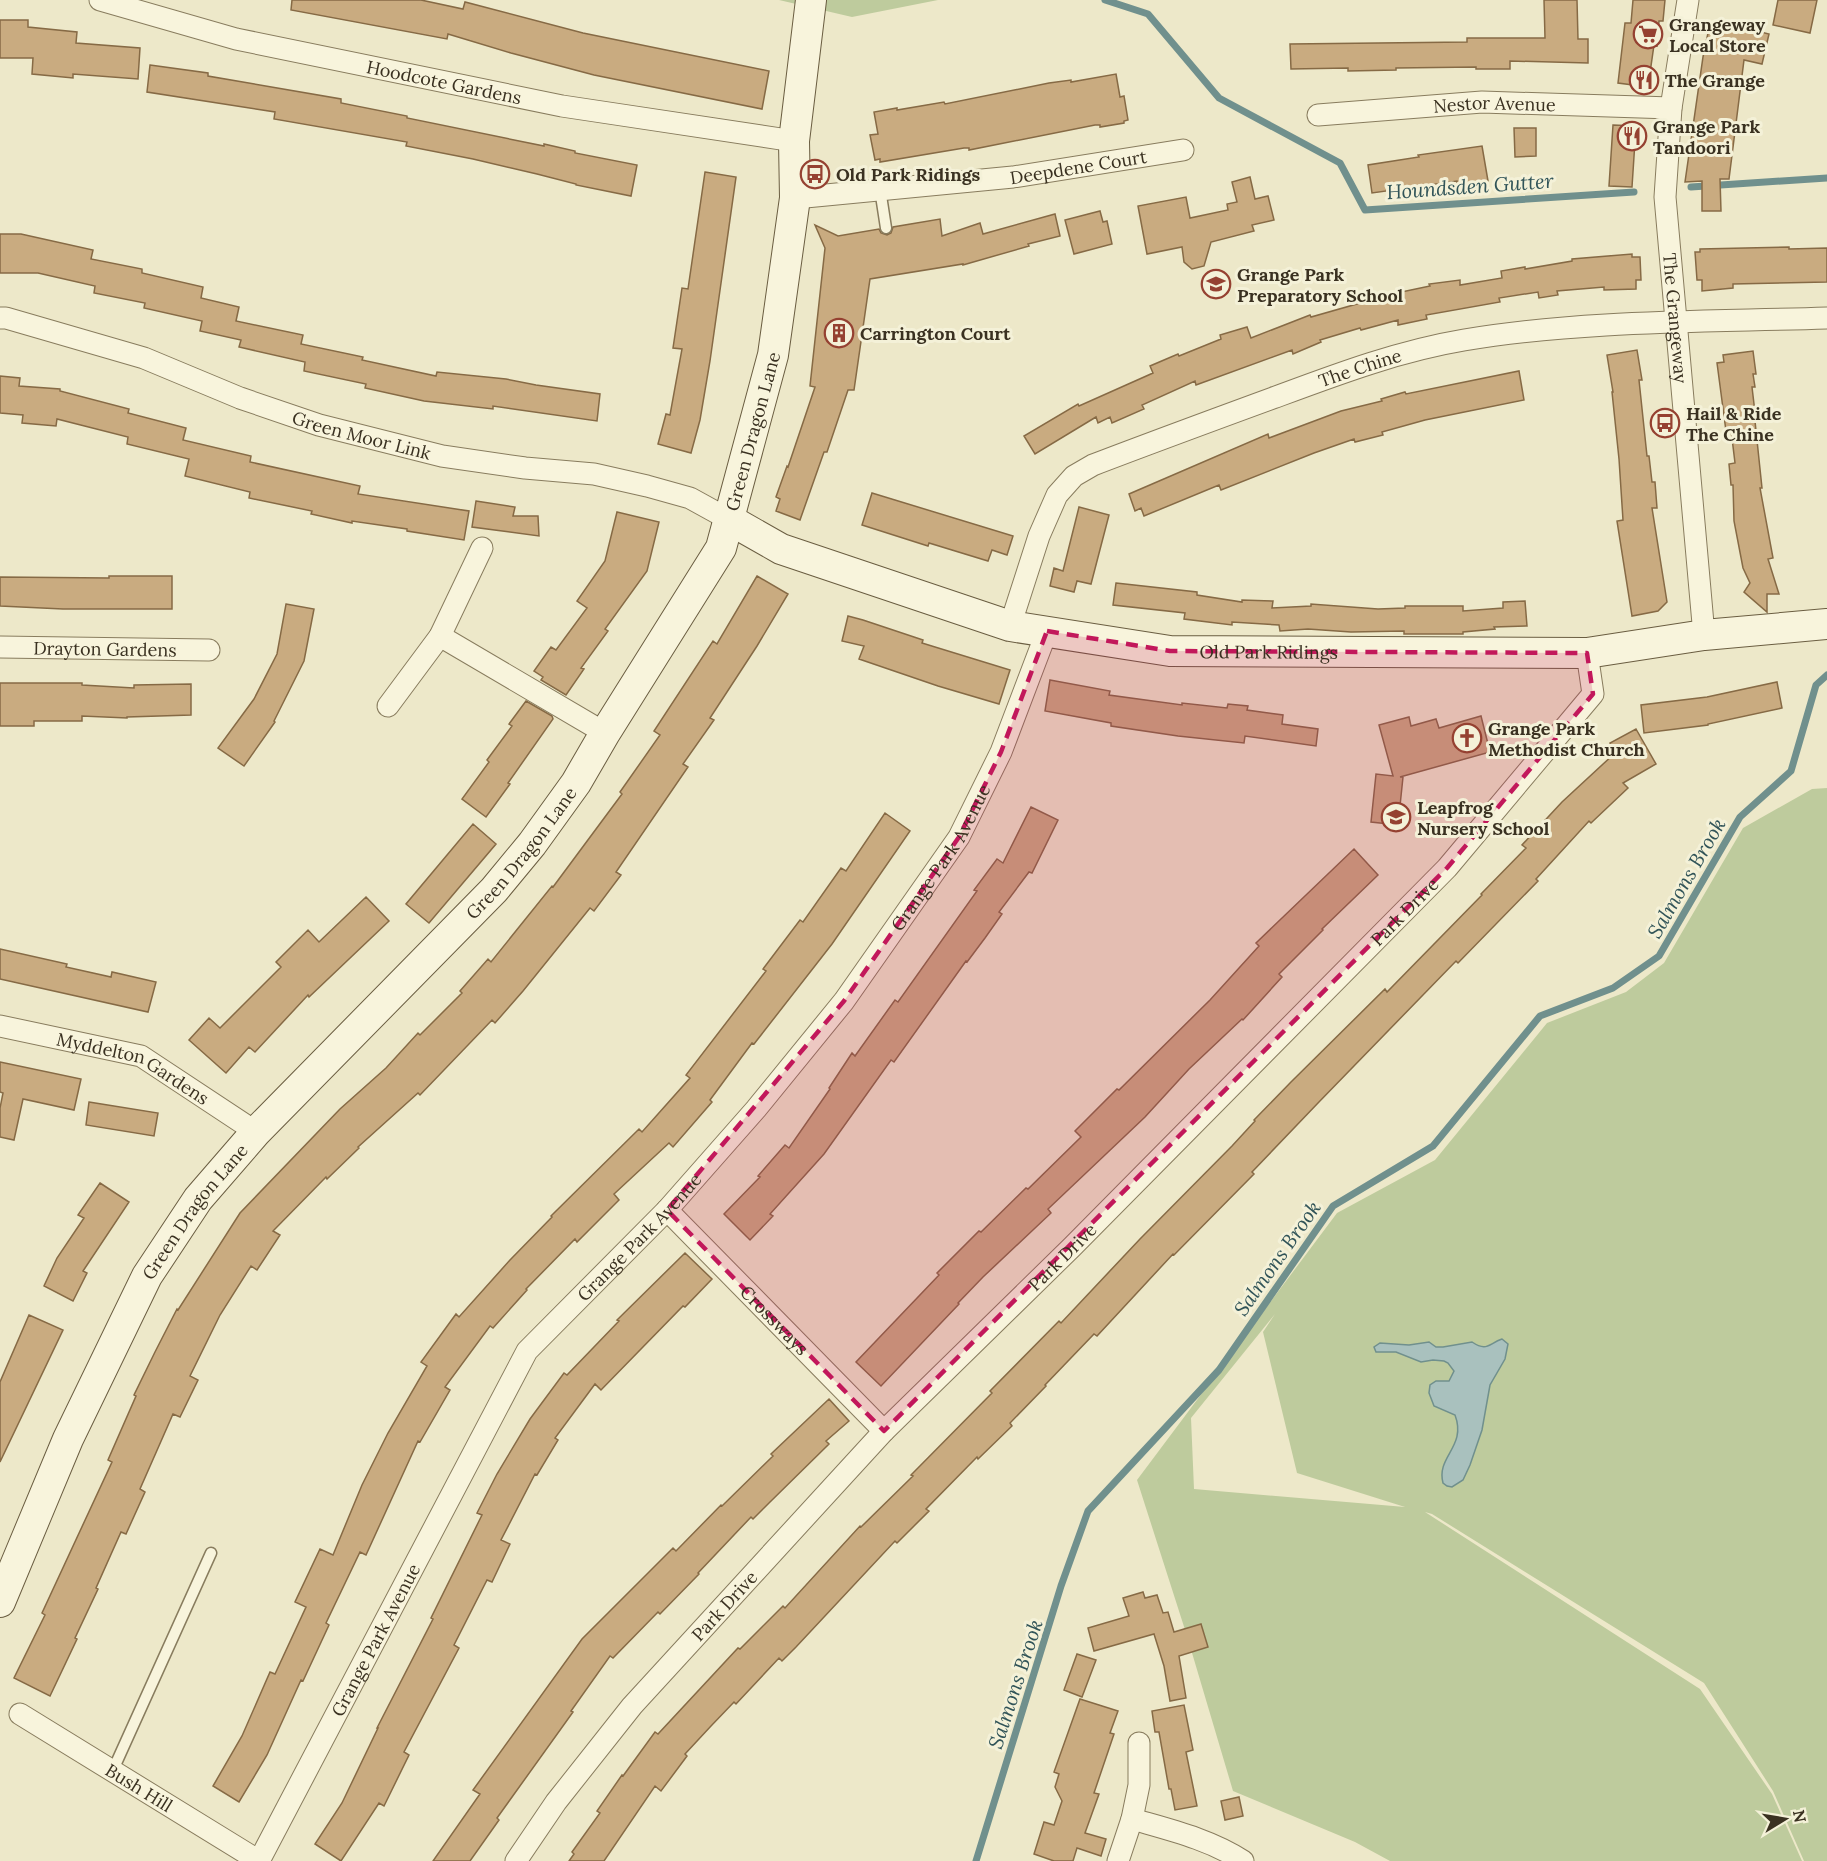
<svg xmlns="http://www.w3.org/2000/svg" width="1827" height="1861" font-family="Lora,serif">
  <style>
    .green { fill: #becb9d; fill-rule: evenodd }
    .water { fill: #a9c1be; stroke: #70908d; stroke-width: 1.5 }
    .lines { fill: none; stroke-linecap: round; stroke-linejoin: round }
    .stream { stroke: #70908d; stroke-width: 7 }
    .building { fill: #c9ab80; stroke: #866a45; stroke-width: 1.5 }
    .lane-casing { stroke: #887c5e; stroke-width: 13 }
    .street-casing { stroke: #887c5e; stroke-width: 23 }
    .secondary-casing { stroke: #6a5d41; stroke-width: 32 }
    .lane { stroke: #f8f4dc; stroke-width: 10 }
    .street { stroke: #f8f4dc; stroke-width: 21 }
    .secondary { stroke: #f8f4dc; stroke-width: 30 }
    .marked { fill: #c2185b; fill-opacity: 0.2; stroke: #c2185b; stroke-width: 4.5; stroke-dasharray: 12 8; stroke-linejoin: round }
    .labels { text-anchor: middle; dominant-baseline: central; stroke-width: 6; stroke-linejoin: round; paint-order: stroke }
    .poi-label { font-size: 18px; font-weight: bold; fill: #3a3121; stroke: #f4f1d8; text-anchor: start }
    .street-label { font-size: 18px; fill: #3a3121; stroke: #f4f1d8 }
    .water-label { font-size: 20px; font-style: italic; fill: #315458; stroke: #f4f1d8 }
  </style>
  <rect width="100%" height="100%" fill="#ede8c9"/>
  <path class="green" d="M779 0H938L852 17Z
    M1827 788V1861H1804L1773 1791 1704 1683 1432 1514 1425 1512 1700 1689 1772 1794 1802 1861H1390L1355 1842 1233 1791 1187 1636 1137 1480 1337 1213 1435 1160 1547 1023 1626 992 1664 963 1743 828 1812 789ZM1275 1314 1263 1332 1297 1473 1405 1507 1194 1489 1191 1418Z"/>
  <path class="water" d="M1502 1339 1508 1344 1505 1359 1490 1385 1482 1430 1470 1465 1463 1480 1452 1487 1447 1486 1443 1483C1436 1456 1467 1447 1455 1415L1434 1406 1429 1393 1430 1385 1436 1381H1449L1454 1371 1448 1363 1444 1361 1433 1360 1421 1362 1396 1352H1376L1374 1347 1380 1343 1409 1345 1429 1342 1436 1347H1443L1472 1342C1487 1352 1488 1344 1502 1339Z"/>
  <g class="lines">
    <path class="stream" d="M1105 0 1148 14 1219 98 1340 163 1365 210 1634 192
      M1691 187 1827 178
      M976 1861 1061 1586 1088 1511 1219 1370 1333 1206 1433 1146 1540 1016 1613 988 1659 956 1740 817 1791 771 1816 685 1827 675"/>
  </g>
  <path class="building" d="M292 0H421L463 9 465 2 583 33 769 71 762 109 594 75 511 53 448 34 447 39 291 10Z
    M1544 0H1577L1578 39H1588V63L1510 61V69H1476V67L1396 68V70L1348 71V68L1291 69 1290 44 1467 42V38H1545Z
    M1633 0H1665L1663 21H1659L1657 46 1654 45 1648 87 1618 83 1625 23H1631Z
    M1778 0H1817L1810 33 1773 25Z
    M0 20H28V27L77 32 76 43 140 48 138 79 73 74V78L32 74 33 58H0Z
    M1724 23 1769 34 1762 64 1744 60 1729 179H1720L1721 211H1702V181L1685 182 1703 57 1708 33 1720 36Z
    M150 65 208 73V76L341 99V103L407 116V118L544 146V144L575 151V153L637 165 631 196 576 185V184L537 174 473 159 406 146 407 142 274 119 275 112 147 92Z
    M1116 74 1120 97 1124 96 1128 120 1124 121V123L1100 127V125H1095L969 150V148H964L880 162V159L875 160 870 135 878 134 874 112 897 108V110L944 102 945 104 1049 83 1071 80V82Z
    M1613 125 1636 126 1632 187 1609 186Z
    M1514 128H1536V156L1515 157Z
    M1482 146 1488 181 1457 186V181L1372 193 1368 165 1419 157 1418 155Z
    M705 172 736 177 710 361 700 420 691 453 658 444 666 414 670 415 682 349 673 348 682 288 688 289Z
    M1250 177 1255 199 1268 196 1274 220 1252 225 1254 231 1211 242 1204 266 1192 269 1184 262 1182 247 1147 254 1138 206 1186 197 1190 218 1228 210 1227 204 1237 202 1232 182Z
    M1100 211 1103 222 1107 221 1112 244 1074 254 1065 220Z
    M1055 214 1060 236 1028 244 1029 246 963 265V264L870 279 854 390H848L827 452H824L800 520 776 511 780 499 776 497 787 466 788 467 815 387 810 386 825 248 815 225 838 236 879 229 881 233 887 235 891 233 893 227 940 219 942 236 980 223 983 234Z
    M0 234H21L93 250 91 259 142 269V273L203 287 201 298 239 307 236 321 303 335 301 344 363 357 362 360 436 376 437 372 506 379 536 385 600 394 597 421 493 406V409L424 401 365 388 366 384 304 371 305 362 239 347 241 340 200 331 202 321 144 308 145 303 94 293 95 286 38 273H0Z
    M1789 247V249L1827 248V282L1733 284V288L1702 291V280H1697L1695 252H1700V249Z
    M1632 254V257H1640L1641 280H1636V289L1604 290V287L1557 291 1558 295 1539 298 1538 292 1499 298 1500 302 1426 315 1427 319 1398 325V320L1361 330 1360 328 1320 340 1321 342 1293 354 1292 350 1196 385 1195 381 1142 405 1144 409 1112 423 1110 417 1098 423 1096 417 1035 454 1024 436 1078 404 1079 406 1153 373 1150 366 1178 354 1179 356 1221 339 1220 335 1247 327 1251 338 1310 315 1311 317 1392 294 1430 286 1429 284 1460 280V285L1502 278 1501 271 1525 267V269L1572 261V259Z
    M1637 350 1642 380H1639L1647 456H1649L1652 482H1655L1657 508H1652L1667 602 1658 611 1632 616 1617 521 1623 520 1619 459 1612 392H1613L1607 355Z
    M1753 351 1756 374H1753L1755 387H1752L1756 421H1755L1762 488H1760L1773 558 1768 559 1779 594H1767V612L1744 592 1750 583 1743 568 1734 521 1733 485H1731L1729 464 1735 463 1731 430 1726 431 1717 363 1724 362 1723 355Z
    M1519 371 1524 400 1425 420 1382 432 1383 435 1355 442 1354 439 1314 453 1221 490 1219 485 1144 516 1141 508 1135 511 1129 494 1268 434 1269 438 1341 411 1382 401 1381 399 1405 392 1406 394Z
    M0 376 20 378 19 386 60 389V391L129 409 128 413 186 428 183 440 251 456 250 462 360 486 358 494 469 511 464 540 407 531V529L352 521V523L311 514 312 511 249 498 250 492 185 476 189 459 127 444 128 437 57 419 56 426 22 423 23 415 0 413Z
    M872 493 1013 536 1007 555 992 550 988 561 929 543 928 546 862 525Z
    M476 501 515 507 513 516H538L539 536 472 527Z
    M1079 507 1109 515 1091 584 1077 581 1074 592 1050 586 1054 568 1063 571Z
    M617 512 659 522 647 571 605 629 608 631 581 668 584 669 566 695 541 680 543 677 534 671 551 647 556 650 587 608 577 601 605 561Z
    M109 576H172V609H63L0 606V577L109 578Z
    M757 576 788 594 757 646 710 718 714 720 683 764 688 767 616 872 621 875 594 911 590 908 523 991 495 1023 492 1020 420 1095 418 1093 358 1147 359 1148 327 1179 326 1177 273 1231 280 1235 257 1270 251 1266 220 1315 190 1376 198 1380 180 1417 173 1414 140 1489 145 1492 126 1534 121 1532 96 1588 98 1589 75 1638 77 1639 50 1696 14 1678 45 1615 42 1613 112 1462 108 1460 136 1396 134 1395 155 1352 177 1309 178 1310 240 1213 340 1109 386 1068 418 1033 420 1035 462 993 460 991 488 959 491 962 552 886 553 887 622 794 620 792 660 735 654 731 713 641 717 644Z
    M1116 583 1197 592V595L1242 602V600L1273 601 1272 608 1311 606V604L1378 609 1405 608V606H1463V611L1503 608V602L1525 601 1527 626 1494 627 1495 629 1463 632V634H1404V631L1351 632 1308 629 1280 631 1279 625 1232 622V625L1184 619 1185 613 1113 605Z
    M286 604 314 609 304 661 274 721 275 722 244 766 218 748 254 699 277 654Z
    M848 616 863 620 923 640 922 643 1010 670 999 704 938 686 859 659 864 646 842 641Z
    M1050 680 1110 691 1109 695 1182 705V703L1227 708 1228 704 1248 706 1247 710 1283 715 1282 724 1318 729 1316 746 1245 736 1244 743 1178 736 1111 726V723L1045 711Z
    M1777 682 1782 708 1708 724V725L1644 733 1641 705 1707 697Z
    M0 683H82V685L134 688V685L191 684V715L127 717V718L82 716V721H34V726H0Z
    M526 701 552 716 553 719 508 783 510 784 486 817 462 799 489 762 487 760 512 726 509 724Z
    M1481 716 1490 752 1400 777H1403L1398 825 1371 822 1376 774 1393 776 1379 725 1409 717 1411 726 1436 719 1439 728Z
    M1636 729 1656 764 1623 783 1628 788 1591 823 1589 821 1536 879 1538 881 1458 963 1456 961 1318 1103 1252 1172 1254 1174 1174 1255 1173 1254 1097 1336 1094 1334 1045 1385 1046 1386 1010 1423 1012 1426 978 1459 977 1457 926 1509 929 1511 897 1543 895 1541 796 1647 782 1661 779 1658 736 1704 734 1702 711 1726 685 1754 687 1756 661 1791 655 1786 604 1861H569L574 1854 572 1852 600 1813 597 1811 622 1775 623 1776 655 1732 658 1734 738 1648 740 1649 783 1606 785 1608 860 1526 861 1527 913 1476 911 1475 992 1393 990 1391 1059 1321 1061 1323 1140 1239 1232 1146 1255 1121 1254 1120 1291 1082 1385 989 1387 992 1482 895 1481 894 1526 848 1522 845 1562 802 1615 753 1610 743Z
    M1031 807 1058 820 1032 873 1029 872 999 912 1002 914 985 938 967 962 966 961 894 1062 891 1060 824 1154 770 1214 773 1216 750 1240 724 1214 760 1177 758 1176 785 1145 789 1148 830 1089 829 1088 852 1053 855 1056 895 1000 898 1002 977 891 974 890 997 859 1003 863Z
    M885 813 910 831 832 944 754 1044 752 1043 710 1100 712 1102 673 1147 669 1143 614 1194 619 1200 577 1242 575 1239 526 1289 527 1290 493 1328 490 1326 445 1387 450 1390 420 1442 418 1441 366 1555 360 1552 326 1623 329 1625 303 1681 301 1680 267 1755 239 1802 213 1786 242 1736 270 1672 275 1674 306 1607 295 1602 320 1549 333 1555 362 1485 388 1433 427 1366 421 1362 456 1314 459 1317 510 1260 552 1217 551 1216 639 1129 642 1132 690 1078 686 1075 766 971 763 969 800 920 803 922 841 868 846 871Z
    M473 824 496 844 429 923 406 904Z
    M1354 849 1378 875 1322 929 1323 930 1279 974 1282 977 1243 1020 1242 1019 1189 1069 1145 1117 1048 1209 1051 1213 983 1277 958 1303 959 1304 881 1386 856 1362 939 1275 937 1273 979 1231 981 1232 1026 1188 1028 1189 1081 1137 1075 1131 1117 1089 1119 1090 1210 1000 1259 946 1256 943Z
    M366 897 389 921 309 997 308 995 255 1052 249 1047 226 1073 189 1040 209 1018 220 1028 281 967 276 962 308 930 319 942Z
    M0 949 67 964 66 967 111 977 112 972 156 982 148 1012 0 979Z
    M0 1062 81 1079 74 1110 23 1099 14 1140 0 1137V1108L3 1093 0 1092Z
    M89 1102 158 1113 154 1136 86 1125Z
    M100 1183 129 1202 83 1271 87 1273 73 1301 44 1286 57 1258 84 1218 78 1215Z
    M685 1253 712 1279 685 1307 683 1306 601 1390 595 1384 555 1438 558 1440 537 1475 535 1474 501 1540 510 1544 492 1582 487 1580 454 1645 459 1648 404 1752 409 1755 384 1806 379 1803 341 1861 315 1844 342 1803 378 1728H377L433 1619 431 1618 482 1515 477 1513 497 1474 530 1419 564 1373 567 1375 619 1321 617 1320Z
    M29 1315 63 1330 0 1462V1382Z
    M829 1399 849 1421 826 1441 829 1444 769 1503 753 1519 751 1517 698 1573 699 1574 660 1614 658 1612 613 1658 610 1656 571 1711 573 1712 497 1818 499 1820 470 1861H433L480 1794 473 1790 582 1639 673 1548 676 1551 721 1505 722 1506 773 1456 771 1454Z
    M1143 1592 1145 1598 1157 1595 1163 1613 1168 1612 1174 1632 1201 1624 1208 1647 1179 1656 1186 1698 1170 1701 1164 1666 1154 1634 1094 1651 1088 1628 1129 1616 1123 1598Z
    M1077 1654 1096 1660 1082 1697 1064 1690Z
    M1080 1699 1118 1711 1110 1733 1114 1734 1094 1793 1099 1794 1085 1833 1106 1839 1101 1856 1077 1848 1073 1861H1054L1034 1854 1044 1822 1054 1825 1062 1801 1055 1787 1059 1774 1054 1772Z
    M1184 1705 1193 1750 1186 1752 1197 1806 1175 1810 1171 1789H1169L1159 1732H1155L1152 1711Z
    M1239 1797 1243 1816 1225 1820 1221 1801Z"/>
  <g class="lines">
    <g class="lane-casing">
      <path id="lane" d="M880 189 886 228
        M113 1770 211 1553"/>
    </g>
    <g class="street-casing">
      <g id="street">
        <path id="s1" d="M100 0 236 39 562 106 794 141"/>
        <path id="s2" d="M1688 0 1671 108 1665 197 1704 635"/>
        <path id="s3" d="M1318 115 1482 102 1671 108"/>
        <path id="s4" d="M795 198 1013 177 1183 150"/>
        <path id="s5" d="M0 318H6L144 358 240 398 319 425 442 456 525 468 594 474 647 486 690 498 730 520"/>
        <path id="s6" d="M1010 626 1039 536 1057 495 1074 476 1093 465C1153 442 1213 420 1273 398 1335 375 1398 351 1464 340 1583 320 1707 322 1827 318"/>
        <path d="M440 636 605 733"/>
        <path id="s7" d="M0 647 209 650"/>
        <path d="M388 706 440 636 482 548"/>
        <path id="s8" d="M0 1026 141 1056 256 1132"/>
        <path id="s9" d="M667 1210 884 1431"/>
        <path id="s10" d="M20 1714 259 1861"/>
        <path d="M1132 1819C1170 1830 1209 1839 1243 1861"/>
        <path id="s11" d="M259 1861 527 1351 667 1210 756 1109 844 1001 959 837 1001 752 1047 631"/>
        <path id="s12" d="M516 1861 556 1802 632 1706 884 1431 1072 1247 1447 868 1593 694 1587 653"/>
        <path d="M1118 1861 1132 1819 1139 1785V1743"/>
      </g>
    </g>
    <g class="secondary-casing">
      <g id="secondary">
        <path id="s13" d="M730 520 781 549 1010 626 1170 651 1587 653 1704 635 1827 624"/>
        <path id="s14" d="M0 1602 68 1439 147 1276 198 1199 256 1132 494 890 532 844 576 783 605 733 721 548 773 355 795 198 794 141 811 0"/>
      </g>
    </g>
    <use href="#lane" class="lane"/>
    <use href="#street" class="street"/>
    <use href="#secondary" class="secondary"/>
  </g>
  <path class="marked" d="M1047 631 1170 651 1587 653 1593 694 1447 868 884 1431 667 1210 844 1001 959 837 1001 752Z"/>
  <defs>
    <g id="supermarket-ring" transform="scale(1.5)"><circle r="9.5" fill="#f4f1d8" stroke="#954131" stroke-width="1.5"/><path d="M-6-5.5h2.5l.6 2H6L4.5 2H-2.5L-4.4-4H-6ZM-1.5 3.2a1.3 1.3 0 1 0 .1 0ZM3 3.2a1.3 1.3 0 1 0 .1 0Z" fill="#954131"/></g>
    <g id="restaurant-ring" transform="scale(1.5)"><circle r="9.5" fill="#f4f1d8" stroke="#954131" stroke-width="1.5"/><path d="M-5-6h1v4h1v-4h1v4h1v-4h1v5L-1.5 .5V6h-2V.5L-5-1ZM5-6V6H3V1.5H1.5Q1.5-4 5-6Z" fill="#954131"/></g>
    <g id="bus-ring" transform="scale(1.5)"><circle r="9.5" fill="#f4f1d8" stroke="#954131" stroke-width="1.5"/><path d="M-5-6H5V4H4V6H2V4H-2V6H-4V4H-5ZM-3.5-4V0h7V-4ZM-3.5 1.2v1.5H-2V1.2ZM2 1.2v1.5H3.5V1.2Z" fill="#954131"/></g>
    <g id="school-ring" transform="scale(1.5)"><circle r="9.5" fill="#f4f1d8" stroke="#954131" stroke-width="1.5"/><path d="M0-5L7-2L0 1L-7-2ZM-4 1L0 2.5L4 1V4Q0 6-4 4Z" fill="#954131"/></g>
    <g id="building-ring" transform="scale(1.5)"><circle r="9.5" fill="#f4f1d8" stroke="#954131" stroke-width="1.5"/><path d="M-4-6H4V6H1V3H-1V6H-4ZM-2.5-4.3h1.7v1.8h-1.7ZM.8-4.3h1.7v1.8H.8ZM-2.5-1h1.7V.8h-1.7ZM.8-1h1.7V.8H.8Z" fill="#954131"/></g>
    <g id="church-ring" transform="scale(1.5)"><circle r="9.5" fill="#f4f1d8" stroke="#954131" stroke-width="1.5"/><path d="M-1.2-6h2.4v3.5h3.3v2.4h-3.3V6h-2.4V-.1h-3.3v-2.4h3.3Z" fill="#954131"/></g>
  </defs>
  <g fill-rule="evenodd">
    <use href="#supermarket-ring" x="1648" y="34"/>
    <use href="#restaurant-ring" x="1644" y="80"/>
    <use href="#restaurant-ring" x="1632" y="136"/>
    <use href="#bus-ring" x="815" y="174"/>
    <use href="#school-ring" x="1216" y="284"/>
    <use href="#building-ring" x="839" y="333"/>
    <use href="#bus-ring" x="1665" y="423"/>
    <use href="#church-ring" x="1467" y="738"/>
    <use href="#school-ring" x="1396" y="817"/>
  </g>
  <g class="labels">
    <g class="poi-label">
      <text x="1669" y="24">Grangeway<tspan x="1669" dy="21">Local Store</tspan></text>
      <text x="1665" y="80">The Grange</text>
      <text x="1653" y="126">Grange Park<tspan x="1653" dy="21">Tandoori</tspan></text>
      <text x="836" y="174">Old Park Ridings</text>
      <text x="1237" y="274">Grange Park<tspan x="1237" dy="21">Preparatory School</tspan></text>
      <text x="860" y="333">Carrington Court</text>
      <text x="1686" y="413">Hail &amp; Ride<tspan x="1686" dy="21">The Chine</tspan></text>
      <text x="1488" y="728">Grange Park<tspan x="1488" dy="21">Methodist Church</tspan></text>
      <text x="1417" y="807">Leapfrog<tspan x="1417" dy="21">Nursery School</tspan></text>
    </g>
    <g class="street-label">
      <text stroke="none"><textPath href="#s1" startOffset="354">Hoodcote Gardens</textPath></text>
      <text stroke="none"><textPath href="#s3" startOffset="177">Nestor Avenue</textPath></text>
      <text stroke="none"><textPath href="#s4" startOffset="285">Deepdene Court</textPath></text>
      <text stroke="none"><textPath href="#s2" startOffset="320">The Grangeway</textPath></text>
      <text stroke="none"><textPath href="#s6" startOffset="471">The Chine</textPath></text>
      <text stroke="none"><textPath href="#s14" startOffset="1410">Green Dragon Lane</textPath></text>
      <text stroke="none"><textPath href="#s5" startOffset="381">Green Moor Link</textPath></text>
      <text stroke="none"><textPath href="#s7" startOffset="105">Drayton Gardens</textPath></text>
      <text stroke="none"><textPath href="#s13" startOffset="561">Old Park Ridings</textPath></text>
      <text stroke="none"><textPath href="#s14" startOffset="924">Green Dragon Lane</textPath></text>
      <text stroke="none"><textPath href="#s11" startOffset="1222">Grange Park Avenue</textPath></text>
      <text stroke="none"><textPath href="#s12" startOffset="1302">Park Drive</textPath></text>
      <text stroke="none"><textPath href="#s8" startOffset="141">Myddelton Gardens</textPath></text>
      <text stroke="none"><textPath href="#s14" startOffset="438">Green Dragon Lane</textPath></text>
      <text stroke="none"><textPath href="#s11" startOffset="736">Grange Park Avenue</textPath></text>
      <text stroke="none"><textPath href="#s12" startOffset="816">Park Drive</textPath></text>
      <text stroke="none"><textPath href="#s9" startOffset="154">Crossways</textPath></text>
      <text stroke="none"><textPath href="#s12" startOffset="330">Park Drive</textPath></text>
      <text stroke="none"><textPath href="#s11" startOffset="250">Grange Park Avenue</textPath></text>
      <text stroke="none"><textPath href="#s10" startOffset="140">Bush Hill</textPath></text>
    </g>
    <g class="water-label">
      <text transform="translate(1470 186) rotate(-4)">Houndsden Gutter</text>
      <text transform="translate(1686 878) rotate(-60)">Salmons Brook</text>
      <text transform="translate(1277 1258) rotate(-55)">Salmons Brook</text>
      <text transform="translate(1015 1684) rotate(-72)">Salmons Brook</text>
    </g>
  </g>
  <g transform="translate(1785 1819) rotate(79)" stroke="#f4f1d8" stroke-width="4.5" paint-order="stroke">
  <path d="M0-4.5L10 22L0 15L-10 22Z" fill="#3a3121"/>
  <text y="-9" font-size="16" font-weight="bold" text-anchor="middle" fill="#3a3121">N</text>
  </g>
</svg>
